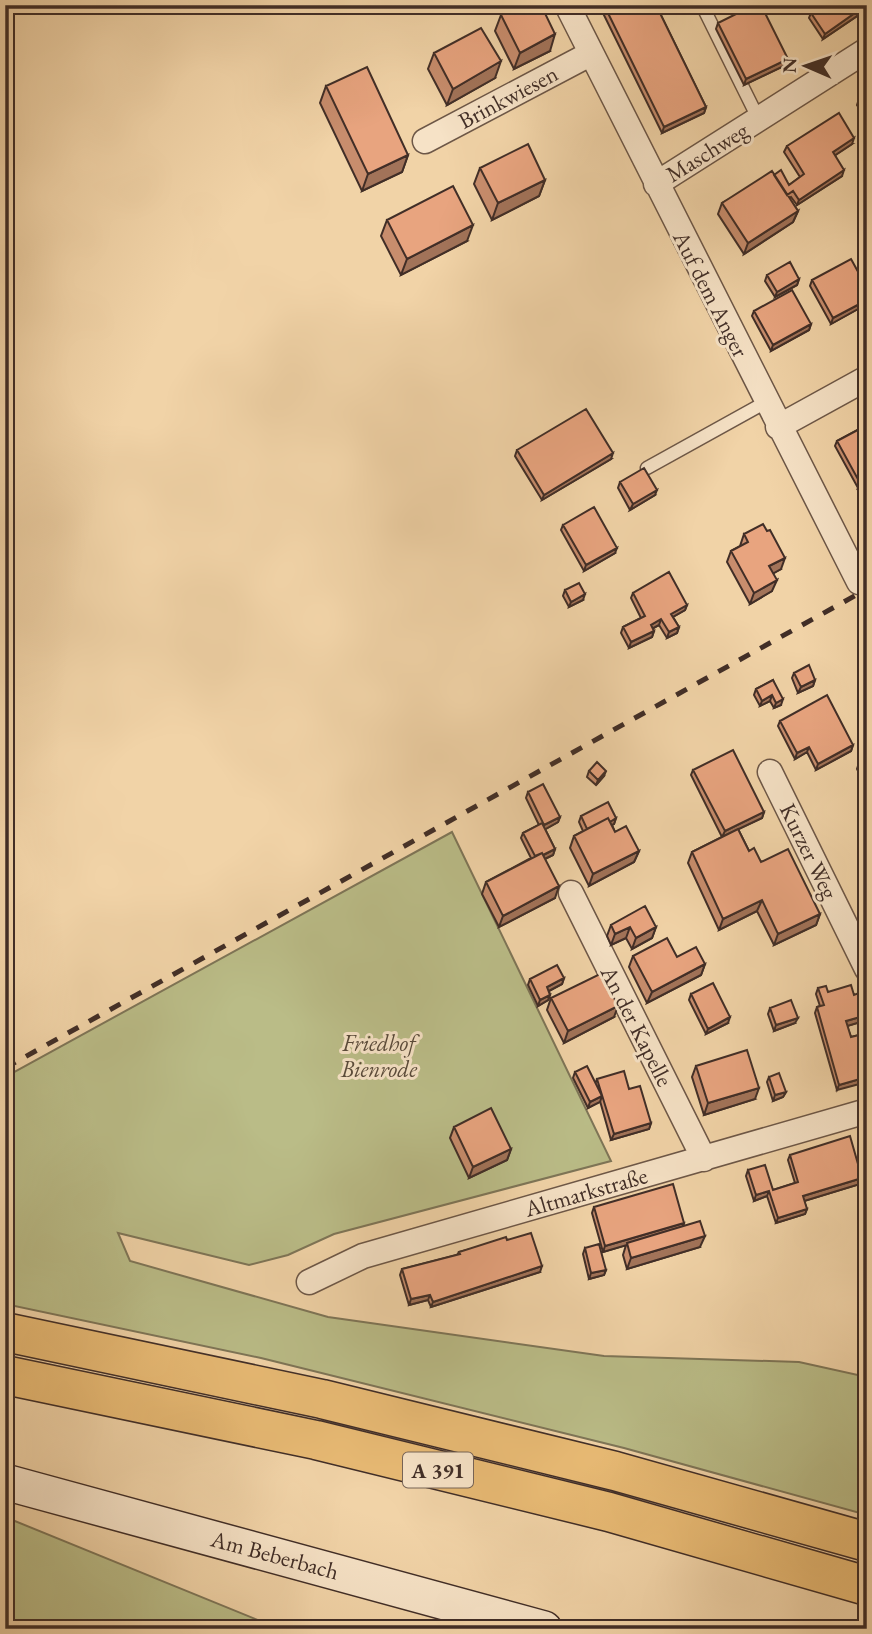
<svg xmlns="http://www.w3.org/2000/svg" width="872" height="1634" font-family="'EB Garamond',serif">
  <style>
    .green { fill: #babc87; stroke: #7e7557; stroke-width: 2 }
    .lines { fill: none; stroke-linecap: round; stroke-linejoin: round }
    .lane-casing { stroke: #6d5747; stroke-width: 15 }
    .street-casing { stroke: #6d5747; stroke-width: 27 }
    .secondary-casing { stroke: #412e27; stroke-width: 38 }
    .highway-casing { stroke: #412e27; stroke-width: 41 }
    .lane { stroke: #f6e2c6; stroke-width: 12 }
    .street { stroke: #f6e2c6; stroke-width: 24 }
    .secondary { stroke: #f6e2c6; stroke-width: 35 }
    .highway { stroke: #e8ba74; stroke-width: 38 }
    .rail { stroke: #412e27; stroke-width: 5; stroke-dasharray: 12 12; stroke-linecap: butt }
    .wall { fill: #c88d6d; stroke: #412e27; stroke-width: 2 }
    .shaded-wall { fill: #a27359; stroke: #412e27; stroke-width: 2 }
    .building { fill: #e8a47f; stroke: #412e27; stroke-width: 2 }
    .labels { text-anchor: middle; dominant-baseline: central; stroke-width: 6; stroke-linejoin: round; paint-order: stroke }
    .shield { fill: #f6e2c6; stroke: #776457; stroke-width: 2 }
    .shield-label { font-size: 21px; font-weight: bold; fill: #412e27 }
    .street-label { font-size: 23px; fill: #412e27; stroke: #f6e2c6 }
    .park-label { font-size: 23px; font-style: italic; fill: #594a3a; stroke: #f6e2c6 }
  </style>
  <rect width="100%" height="100%" fill="#f1d3a7"/>
  <filter id="stains"><feTurbulence type="fractalNoise" baseFrequency=".00286" numOctaves="4"/><feColorMatrix values="0 0 0 0 .2 0 0 0 0 .09 0 0 0 0 .02 0 0 0 .5 -.17"/></filter>
  <radialGradient id="worn" r=".72"><stop offset=".6" stop-color="#630" stop-opacity="0"/><stop offset="1" stop-color="#630" stop-opacity=".3"/></radialGradient>
  <path class="green" d="M452 832 611 1161 334 1234 288 1255 249 1265 118 1233 130 1261 328 1317 604 1356 799 1362 867 1377V1515L624 1448 261 1358 5 1304V1077Z
    M5 1517 270 1625 283 1629H5Z"/>
  <g class="lines">
    <g class="lane-casing">
      <path id="lane" d="M702 5 759 120
        M647 468 766 402"/>
    </g>
    <g class="street-casing">
      <path id="street" d="M567 5 859 582
        M425 141 590 54
        M656 184 867 50
        M778 427 867 378
        M770 772 867 969
        M571 893 704 1159
        M309 1282 363 1256 867 1111"/>
    </g>
    <g class="secondary-casing">
      <path id="secondary" d="M5 1482 544 1629"/>
    </g>
    <g class="highway-casing">
      <path id="highway" d="M5 1332 322 1399 615 1471 867 1542
        M5 1375 316 1440 609 1512 867 1586"/>
    </g>
    <use href="#lane" class="lane"/>
    <use href="#street" class="street"/>
    <use href="#secondary" class="secondary"/>
    <use href="#highway" class="highway"/>
    <path class="rail" d="M5 1068 867 589"/>
  </g>
  <path class="wall" d="M599 5H656L706 107 704 113 662 133Z
    M859 10 857 16 823 39 809 18 811 13Z
    M501 15 550 51 514 69 495 31Z
    M718 23 786 65 744 85 716 29Z
    M434 53 495 78 447 105 428 69Z
    M326 86 408 155 402 172 362 191 320 103Z
    M867 95V120L857 105 859 99Z
    M852 144 835 155 842 176 797 205 791 197 789 198 798 211 793 222 744 254 718 214 722 203 774 175 789 185 800 177 784 152 787 146Z
    M480 168 545 180 539 196 492 220 474 184Z
    M387 220 467 241 401 275 381 236Z
    M767 275 799 279 797 285 775 297 765 281Z
    M812 280 867 288V304L831 324 810 286Z
    M754 311 811 324 809 330 771 351 752 316Z
    M867 425V483L858 488 835 446 837 441Z
    M517 450 611 459 542 500 515 456Z
    M620 482 655 495 630 510 618 488Z
    M563 525 615 553 584 571 561 530Z
    M744 534 781 569 773 573 772 591 750 604 727 562 731 551 740 546Z
    M565 590 583 600 569 607 563 596Z
    M633 593 687 605 685 610 673 617 679 627 677 633 667 638 659 625 652 629 654 631 652 637 629 648 621 633 623 627 641 618 631 598Z
    M794 673 815 680 813 686 798 693 792 678Z
    M773 680 781 705 774 708 770 701 760 706 754 695 756 689Z
    M780 721 853 745 851 751 816 770 807 752 795 759 778 726Z
    M867 760V789L857 769 859 763Z
    M693 770 764 812 762 818 738 829 749 851 820 914 816 925 774 945 757 911 719 930 688 863 692 852 722 837 691 775Z
    M589 771 604 776 596 785 587 777Z
    M528 792 560 817 558 822 545 829 555 849 553 855 545 859 555 898 499 927 482 894 486 882 531 858 521 838 523 833 539 825 526 798Z
    M581 816 616 818 614 824 612 825 615 832 639 851 634 862 589 886 570 848 574 836 583 831 579 822Z
    M611 925 656 927 652 938 632 949 626 938 611 945 607 936Z
    M633 956 677 957 705 964 701 975 647 1003 629 967Z
    M564 978 562 984 549 991 550 995 548 1000 538 1006 528 985 530 979Z
    M818 988 828 992 854 995 867 1001V1020L847 1026 851 1037 867 1033 837 1090 815 1013 817 1007 820 1006 816 994Z
    M691 994 728 1023 706 1034 689 1000Z
    M551 998 614 1017 564 1043 547 1010Z
    M770 1008 795 1023 774 1031 768 1014Z
    M696 1066 755 1099 704 1115 692 1077Z
    M575 1072 595 1084 597 1079 629 1089 651 1123 649 1129 611 1140 600 1101 588 1108 573 1078Z
    M769 1077 786 1092 783 1097 773 1101 767 1082Z
    M454 1127 511 1149 507 1160 469 1178 450 1138Z
    M790 1155 862 1178 860 1184 804 1201 807 1209 805 1214 776 1223 767 1196 754 1201 746 1176 748 1170 773 1190 795 1183 788 1160Z
    M594 1207 684 1223 683 1227 700 1247 627 1269 623 1255 626 1245 603 1252 592 1213Z
    M507 1240 540 1272 431 1307 428 1300 409 1305 400 1275 402 1269 457 1255 459 1252Z
    M585 1248 606 1270 604 1275 589 1279 583 1254Z"/>
  <path class="shaded-wall" d="M859 10 857 16 823 39 825 34Z
    M555 34 550 51 514 69 520 53Z
    M788 59 786 65 744 85 746 79Z
    M501 61 495 78 447 105 453 89Z
    M706 107 704 113 662 133 664 127Z
    M854 138 852 144 831 158 833 152Z
    M408 155 402 172 362 191 368 174Z
    M844 170 842 176 797 205 799 200Z
    M545 180 539 196 492 220 498 203Z
    M798 211 793 222 744 254 748 243Z
    M473 225 467 241 401 275 407 259Z
    M799 279 797 285 775 297 777 292Z
    M867 300V304L831 324 833 318Z
    M811 324 809 330 771 351 773 345Z
    M613 453 611 459 542 500 544 495Z
    M867 479V483L858 488 860 483Z
    M657 490 655 495 630 510 633 504Z
    M617 548 615 553 584 571 586 565Z
    M785 558 781 569 765 578 769 566Z
    M777 580 772 591 750 604 754 593Z
    M585 594 583 600 569 607 571 602Z
    M687 605 685 610 669 619 671 614Z
    M661 619 659 625 648 631 651 625Z
    M679 627 677 633 667 638 669 632Z
    M654 631 652 637 629 648 631 642Z
    M815 680 813 686 798 693 801 687Z
    M772 695 770 701 760 706 762 701Z
    M783 699 781 705 774 708 776 703Z
    M853 745 851 751 816 770 818 764Z
    M809 747 807 752 795 759 797 753Z
    M606 771 604 776 596 785 598 780Z
    M764 812 762 818 722 837 725 831Z
    M560 817 558 822 542 831 544 825Z
    M616 818 614 824 587 838 589 832Z
    M555 849 553 855 534 864 536 859Z
    M639 851 634 862 589 886 593 874Z
    M559 886 555 898 499 927 503 916Z
    M762 900 757 911 719 930 723 919Z
    M820 914 816 925 774 945 778 934Z
    M630 927 626 938 611 945 615 934Z
    M656 927 652 938 632 949 636 938Z
    M705 964 701 975 647 1003 652 992Z
    M564 978 562 984 545 993 547 987Z
    M550 995 548 1000 538 1006 540 1000Z
    M618 1006 614 1017 564 1043 568 1031Z
    M867 1015V1020L844 1027 846 1021Z
    M730 1017 728 1023 706 1034 708 1029Z
    M798 1018 795 1023 774 1031 776 1025Z
    M867 1077V1082L837 1090 839 1085Z
    M759 1088 755 1099 704 1115 708 1103Z
    M786 1092 783 1097 773 1101 775 1095Z
    M602 1096 600 1102 588 1108 590 1102Z
    M651 1123 649 1129 611 1140 614 1134Z
    M511 1149 507 1160 469 1178 473 1167Z
    M862 1178 860 1184 801 1202 803 1196Z
    M769 1191 767 1196 754 1201 756 1195Z
    M807 1209 805 1214 776 1223 778 1218Z
    M684 1223 682 1229 603 1252 605 1246Z
    M705 1236 700 1247 627 1269 631 1258Z
    M542 1266 540 1272 431 1307 433 1302Z
    M606 1270 604 1275 589 1279 591 1273Z
    M430 1295 428 1300 409 1305 411 1299Z"/>
  <path class="building" d="M520 5H541L555 34 520 53 501 15Z
    M604 5H656L706 107 664 127Z
    M754 5H761L788 59 746 79 718 23Z
    M821 5H855L859 10 825 34 811 13Z
    M481 28 501 61 453 89 434 53Z
    M367 67 408 155 368 174 326 86Z
    M867 95V111L859 99Z
    M839 113 854 138 833 152 844 170 799 200 793 191 787 195 774 175 781 170 789 185 804 174 787 146Z
    M528 144 545 180 498 203 480 168Z
    M772 171 798 211 748 243 722 203Z
    M453 186 473 225 407 259 387 220Z
    M851 259 867 288V300L833 318 812 280Z
    M790 262 799 279 777 292 767 275Z
    M792 290 811 324 773 345 754 311Z
    M586 409 613 453 544 495 517 450Z
    M867 425V479L860 483 837 441Z
    M644 468 657 490 633 504 620 482Z
    M594 507 617 548 586 565 563 525Z
    M763 524 767 531 770 530 785 558 769 566 777 580 754 593 731 551 748 542 744 534Z
    M669 572 687 605 671 614 679 627 669 632 661 619 651 625 654 631 631 642 623 627 645 616 633 593Z
    M579 583 585 594 571 602 565 590Z
    M809 665 815 680 801 687 794 673Z
    M773 680 783 699 776 703 772 695 762 701 756 689Z
    M827 695 853 745 818 764 809 747 797 753 780 721Z
    M733 750 764 812 725 831 693 770Z
    M867 760V779L859 763Z
    M597 762 606 771 598 780 589 771Z
    M543 784 560 817 544 825 528 792Z
    M608 802 616 818 610 822 608 818 587 829 581 816Z
    M608 818 615 832 626 826 639 851 593 874 574 836Z
    M542 823 555 849 543 855 542 853 535 856 523 833Z
    M738 829 749 851 754 848 761 862 788 849 820 914 778 934 762 900 723 919 692 852Z
    M542 853 559 886 503 916 486 882Z
    M645 906 656 927 636 938 630 927 615 934 611 925Z
    M667 938 677 957 696 947 705 964 652 992 633 956Z
    M557 965 564 978 547 987 550 995 540 1000 530 979Z
    M602 973 618 1006 568 1031 551 998Z
    M713 983 730 1017 708 1029 691 994Z
    M851 985 854 995 864 991 867 1001V1015L846 1021 851 1037 867 1033V1077L839 1085 817 1007 824 1005 818 988 826 986 828 992Z
    M791 1000 798 1018 776 1025 770 1008Z
    M747 1050 759 1088 708 1103 696 1066Z
    M587 1066 602 1096 590 1102 575 1072Z
    M624 1071 629 1089 640 1086 651 1123 614 1134 597 1079Z
    M779 1073 786 1092 775 1095 769 1077Z
    M491 1108 511 1149 473 1167 454 1127Z
    M850 1136 862 1178 803 1196 807 1209 778 1218 769 1191 756 1195 748 1170 765 1165 773 1190 798 1182 790 1155Z
    M673 1184 684 1223 605 1246 594 1207Z
    M700 1221 705 1236 631 1258 627 1243Z
    M531 1233 542 1266 433 1302 430 1295 411 1299 402 1269 460 1254 459 1252 506 1237 507 1240Z
    M599 1244 606 1270 591 1273 585 1248Z"/>
  <g class="labels">
    <rect class="shield" x="403" y="1452.5" width="70" height="35" rx="5"/>
    <g class="shield-label">
      <text x="438" y="1470">A 391</text>
    </g>
    <g class="street-label">
      <text transform="translate(508 97) rotate(-28)">Brinkwiesen</text>
      <text transform="translate(707 152) rotate(-32)">Maschweg</text>
      <text transform="translate(711 294) rotate(63)">Auf dem Anger</text>
      <text transform="translate(809 851) rotate(64)">Kurzer Weg</text>
      <text transform="translate(637 1026) rotate(63)">An der Kapelle</text>
      <text transform="translate(586 1192) rotate(-16)">Altmarkstraße</text>
      <text transform="translate(275 1555) rotate(15)">Am Beberbach</text>
    </g>
    <g class="park-label">
      <text x="379" y="1043">Friedhof<tspan x="379" dy="26">Bienrode</tspan></text>
    </g>
  </g>
  <rect width="872" height="1634" fill="none" stroke="#f1d3a7" stroke-width="28"/>
  <rect x="7" y="7" width="858" height="1620" fill="none" stroke="#412e27" stroke-width="3.5"/>
  <rect x="14" y="14" width="844" height="1606" fill="none" stroke="#412e27" stroke-width="2"/>
  <g transform="translate(806 66) rotate(272)" stroke="#f6e2c6" stroke-width="5" paint-order="stroke">
  <path d="M0-5L12 26L0 18L-12 26Z" fill="#412e27"/>
  <text y="-10" font-size="19" font-weight="bold" text-anchor="middle" fill="#412e27">N</text>
  </g>
  <rect width="100%" height="100%" filter="url(#stains)"/>
  <rect width="100%" height="100%" fill="url(#worn)"/>
</svg>
